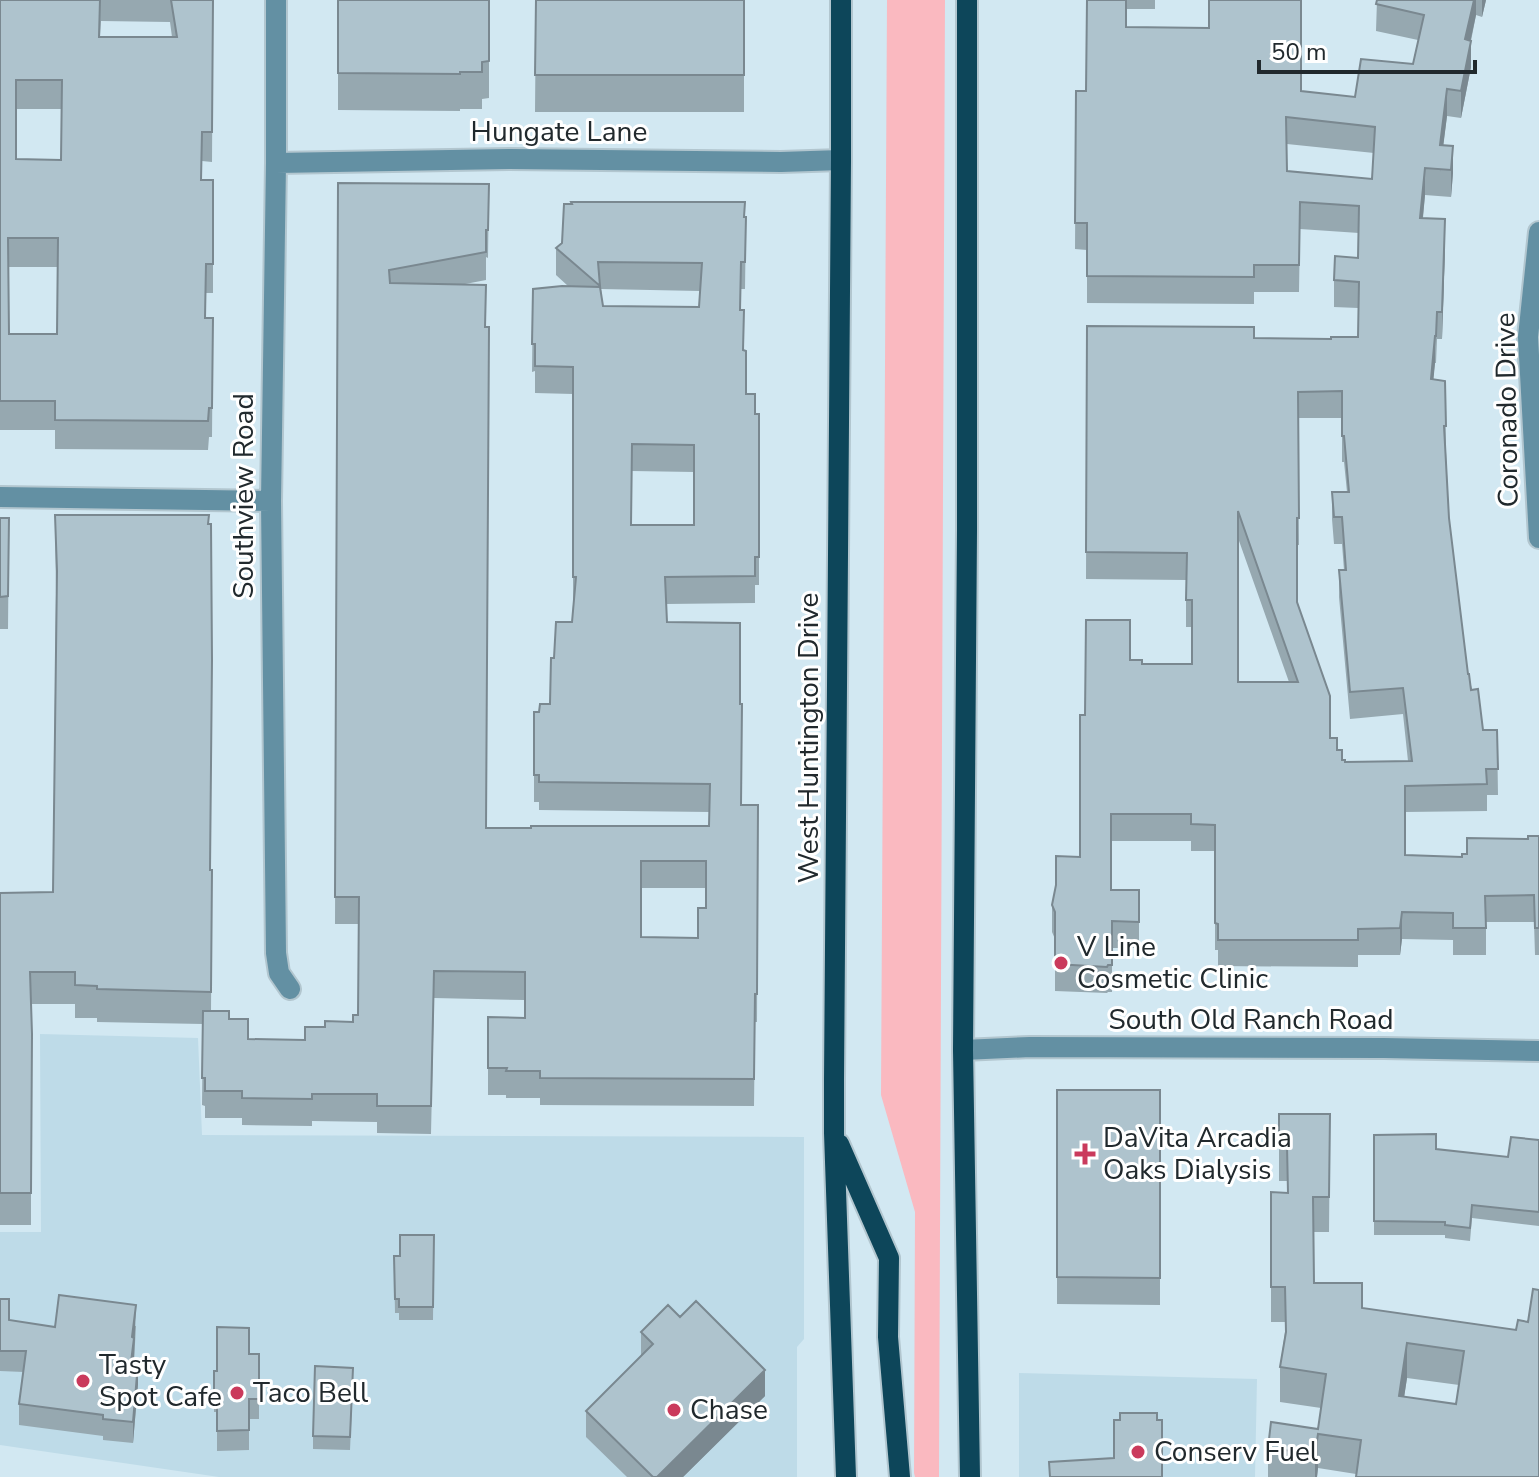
<svg xmlns="http://www.w3.org/2000/svg" width="1539" height="1477" font-family="'Nunito Sans',sans-serif">
  <style>
    .built { fill: #bedbe8 }
    .green { fill: #fab9c0 }
    .lines { fill: none; stroke-linecap: round; stroke-linejoin: round }
    .minor-casing { stroke: #b2c6cf; stroke-width: 24 }
    .major-casing { stroke: #b2c6cf; stroke-width: 24 }
    .minor { stroke: #6390a3; stroke-width: 20 }
    .major { stroke: #0d465a; stroke-width: 20 }
    .wall { fill: #96a8b0; fill-rule: evenodd }
    .shaded-wall { fill: #7a8890 }
    .building { fill: #aec3cd; stroke: #7a8890; stroke-width: 2; fill-rule: evenodd }
    .poi-dot { fill: #ca3a5c; stroke: #fff; stroke-width: 3 }
    .labels { text-anchor: middle; dominant-baseline: central; stroke-width: 6; stroke-linejoin: round; paint-order: stroke }
    .street-label { font-size: 28px; fill: #21292d; stroke: #fff }
    .poi-label { font-size: 28px; fill: #21292d; stroke: #fff; text-anchor: start }
  </style>
  <rect width="100%" height="100%" fill="#d2e8f2"/>
  <path class="built" d="M40 1034 198 1038 202 1135 804 1137V1339L797 1347V1477H219L0 1445V1232H41Z
    M1019 1373 1257 1379 1255 1477H1019Z"/>
  <path class="green" d="M887 0H945L939 1477H915L914 1473 915 1212 881 1095Z"/>
  <g class="lines">
    <g class="minor-casing">
      <path id="minor" d="M276 0V163L271 501 276 953 279 973 290 989
        M276 163 509 159 781 162 841 160
        M1539 232 1528 337 1539 538
        M0 497 271 501
        M963 1050 1030 1047 1384 1048 1539 1051"/>
    </g>
    <g class="major-casing">
      <path id="major" d="M841 0V160L834 1080V1133L846 1477
        M967 0V530L963 1050 970 1477
        M839 1144 889 1258 888 1337 900 1477"/>
    </g>
    <use href="#minor" class="minor"/>
    <use href="#major" class="major"/>
  </g>
  <path class="wall" d="M0 0H213L212 162 202 161V180H213V293H206V318H213L212 437H209L208 450 55 449V430H0ZM101 21 170 22 172 37H100ZM16 109H61V160L16 159ZM8 267H57V334H9Z
    M338 0H489V98L482 99V109H460V111L338 110Z
    M536 0H744V112H535Z
    M1087 0H1155V9H1126V27L1209 28V0H1182H1301V91L1355 97 1413 64 1418 40 1376 31 1377 0H1486L1482 17 1476 15 1471 41V67L1461 118 1447 116 1443 146 1453 173 1451 197 1425 195 1423 218 1445 246 1442 339H1437L1436 363H1435L1433 379 1445 381 1446 452 1449 518 1468 674 1483 730H1497L1498 795H1487V811L1405 812V855L1462 857 1467 854 1539 836V955H1535L1534 922H1486V955H1453V940L1402 939 1400 955H1358V967L1218 966V950H1215V851H1191V841H1111V890H1139V948H1112V992H1108L1107 993 1055 991V939L1052 932V905L1080 857 1085 715 1130 660 1142 664H1192V627H1186V580L1086 579 1087 326 1254 338 1331 339 1358 337V308L1334 307V280L1358 258 1359 233 1300 229 1299 292H1254V304L1087 303V250L1075 249 1076 91H1086ZM1287 144 1374 153 1372 179 1287 171ZM1298 418H1342V462H1344L1347 492H1332V519L1334 544H1342L1344 570H1339V597L1350 719 1403 714 1408 761 1345 762 1342 760 1330 738 1297 602V545H1299ZM1238 538 1289 682H1238Z
    M338 183 489 184 488 258 486 257V280L460 285 486 828 709 826 710 812 539 810V802H534V712H539L550 704 554 658 572 622 573 605V394L535 393V371L532 372 533 289 568 286 556 275V248L746 217 745 289H741V310L746 394 755 414H759V585H755V603L666 604 667 622 740 704 741 805H758L757 1022H755L754 1106 540 1105V1098H506V1095H488V1017L525 1018V1000L434 998 431 1134 377 1133V1122L312 1121V1126L242 1125V1118H205V1106L202 1105 203 1024 97 1022V1018H75V1004H31V1225H0V893L53 892 56 594 55 515 210 870H212L211 1011 229 1019 248 1039 305 1040 325 1027 353 1022 358 1015 359 924H335ZM601 289 700 291 699 307 603 306ZM632 471 694 472V525H631ZM641 888H706V908L698 938 641 937Z
    M0 518H9L8 629H0Z
    M1057 1090H1160V1305L1057 1304Z
    M1279 1114H1330L1329 1232H1313L1314 1283 1362 1308 1516 1330 1539 1477 1356 1474 1318 1468 1317 1477H1268V1448L1318 1429 1321 1408 1280 1402V1367L1285 1332V1322H1271V1192L1287 1193V1181H1279ZM1407 1378 1459 1385 1456 1404 1404 1397Z
    M1374 1135 1436 1149 1508 1157 1539 1140V1226L1472 1218 1470 1241 1445 1238V1235H1374Z
    M434 1235 433 1320H399V1313H395L394 1256H400Z
    M0 1299 9 1320 55 1327 136 1326 134 1362 138 1384 133 1443 103 1440V1436L19 1425V1404L24 1372 0 1371Z
    M641 1332 765 1396 683 1477H627L586 1437V1411L641 1356Z
    M249 1354H259V1419H249V1450L217 1451V1412H214V1371H217Z
    M353 1381 350 1450 313 1449V1436Z"/>
  <path class="shaded-wall" d="M1474 0H1476V15L1465 66V39Z
    M1482 0H1486L1482 17Z
    M1471 41V67L1461 118V91Z
    M1447 89V116L1440 172V145Z
    M1453 146V173L1451 197V170Z
    M1425 168V195L1420 245V218Z
    M1445 219V246L1442 339V312Z
    M1435 336V363L1431 406V379Z
    M1402 912V939L1400 955V928Z
    M136 1305 134 1358 131 1383 132 1337Z
    M1407 1343V1378L1399 1431V1396Z
    M138 1363V1384L133 1443V1422Z
    M765 1370V1396L683 1477H657Z
    M1318 1434V1468L1317 1477H1315V1454Z"/>
  <path class="building" d="M0 0H100L99 37H177L171 0H213L212 132H202L201 180H213V264H206L205 318H213L212 408H209L208 421 55 420V401H0ZM16 80H62L61 160 16 159ZM8 238H58L57 334H9Z
    M338 0H489V61L482 62V72H460V74L338 73Z
    M536 0H744V75H535Z
    M1087 0H1126V27L1209 28V0H1301V91L1355 97 1361 59 1413 64 1424 15 1376 4 1377 0H1474L1465 39 1471 41 1461 91 1447 89 1440 145 1453 146 1451 170 1425 168 1420 218 1445 219 1442 312H1437L1436 336H1435L1431 379 1445 381 1446 426H1444L1449 518 1468 674H1469L1471 690 1478 689 1483 730H1497L1498 769H1486L1487 784 1405 786V855L1462 857V854H1467V838L1528 839V836H1539V928H1535L1534 895 1485 896 1486 928H1453V913L1402 912 1400 928 1358 929V940H1218V924L1215 923V825L1191 824V814H1111V890H1139V922L1112 921V965H1108L1107 967 1055 964V912L1052 905 1056 885V856L1080 857V715H1085L1086 620H1130V660H1142V664H1192V600H1186L1187 553 1086 552 1087 326 1254 327V338L1331 339V337H1358L1359 282 1334 280 1335 256 1358 258 1359 206 1300 202 1299 265H1254V277L1087 276V223H1075L1076 91H1086ZM1286 117 1375 127 1372 179 1287 171ZM1342 391V436H1344L1349 492H1332L1334 517H1342L1346 570H1339L1350 692 1403 688 1412 761 1345 762V760H1342V750H1337V738H1330V696L1297 602V518H1299L1298 392ZM1238 511 1298 682H1238Z
    M338 183 489 184 488 230H486V252L389 270 390 283 486 285 485 327H489L486 828H531V826H709L710 784 539 782V775H534V712H539L540 704H550L551 658H554L556 622H572L576 577H573V367L535 366V344H532L533 289 562 286 600 287 603 306 699 307 702 263 598 262 600 286 556 248 562 243 564 204H572L571 202H745L744 217H746L745 262H741L740 310H744L743 350 746 351V394H755V414H759V557H755V576L665 577 667 622 740 623V704H742L741 805H758L757 994H755L754 1079 540 1078V1071H506L507 1068H488V1017L525 1018V972L434 971 431 1106H377V1094H312V1099L242 1098V1091H205V1078H202L203 1011H229V1019H248V1039L305 1040V1027H325V1021L353 1022V1015H358L359 897H335ZM632 444 694 445V525H631ZM641 861H706V908H698V938L641 937Z
    M55 515H209L208 524H211L212 660 210 870H212L211 992 97 989V986L75 985V972H30L32 1034 31 1193H0V893L53 892 57 571Z
    M0 518H9L8 596 0 597Z
    M1057 1090H1160V1278L1057 1277Z
    M1279 1114H1330L1329 1197H1313L1314 1283H1362V1308L1516 1330 1518 1320 1528 1322 1533 1289 1539 1290V1477H1356L1361 1440 1318 1434 1315 1454 1268 1448 1271 1422 1318 1429 1326 1374 1280 1367 1286 1332 1285 1287H1271V1192L1288 1193 1287 1146H1279ZM1407 1343 1464 1351 1456 1404 1399 1396Z
    M1436 1134V1149L1508 1157 1511 1137 1539 1140V1212L1472 1205 1470 1228 1445 1225V1222L1374 1221V1135Z
    M400 1235H434L433 1307H399V1299H395L394 1256H400Z
    M59 1295 136 1305 132 1337 134 1338 131 1362 138 1363 133 1422 103 1419V1415L19 1404 26 1351H0V1299H9V1320L55 1327Z
    M696 1301 765 1370 657 1477H653L586 1411 653 1344 641 1332 668 1305 680 1317Z
    M217 1327 249 1328V1354H259V1399H249V1430L217 1431V1392L214 1393V1371H217Z
    M315 1366 353 1368 350 1437 313 1436Z
    M1120 1413H1157V1420H1162V1477H1050L1049 1462 1114 1458V1420H1120Z"/>
  <g class="poi-dot">
    <circle cx="1061" cy="963" r="8"/>
    <path d="M1081 1142h8v8h8v8h-8v8h-8v-8h-8v-8h8z"/>
    <circle cx="83" cy="1381" r="8"/>
    <circle cx="237" cy="1393" r="8"/>
    <circle cx="674" cy="1410" r="8"/>
    <circle cx="1138" cy="1452" r="8"/>
  </g>
  <g class="labels">
    <g class="street-label">
      <text x="559" y="132">Hungate Lane</text>
      <text transform="translate(1507 410) rotate(-91)">Coronado Drive</text>
      <text transform="translate(244 496) rotate(-90)">Southview Road</text>
      <text transform="translate(809 738) rotate(-90)">West Huntington Drive</text>
      <text x="1251" y="1020">South Old Ranch Road</text>
    </g>
    <g class="poi-label">
      <text x="1077" y="947">V Line<tspan x="1077" dy="32">Cosmetic Clinic</tspan></text>
      <text x="1103" y="1138">DaVita Arcadia<tspan x="1103" dy="32">Oaks Dialysis</tspan></text>
      <text x="99" y="1365">Tasty<tspan x="99" dy="32">Spot Cafe</tspan></text>
      <text x="253" y="1393">Taco Bell</text>
      <text x="690" y="1410">Chase</text>
      <text x="1154" y="1452">Conserv Fuel</text>
    </g>
  </g>
  <path d="M1259 60v12h216v-12" fill="none" stroke="#21292d" stroke-width="4"/>
  <text x="1271" y="60" font-size="24" fill="#21292d" stroke="#ffffff" stroke-width="6" paint-order="stroke">50 m</text>
</svg>
